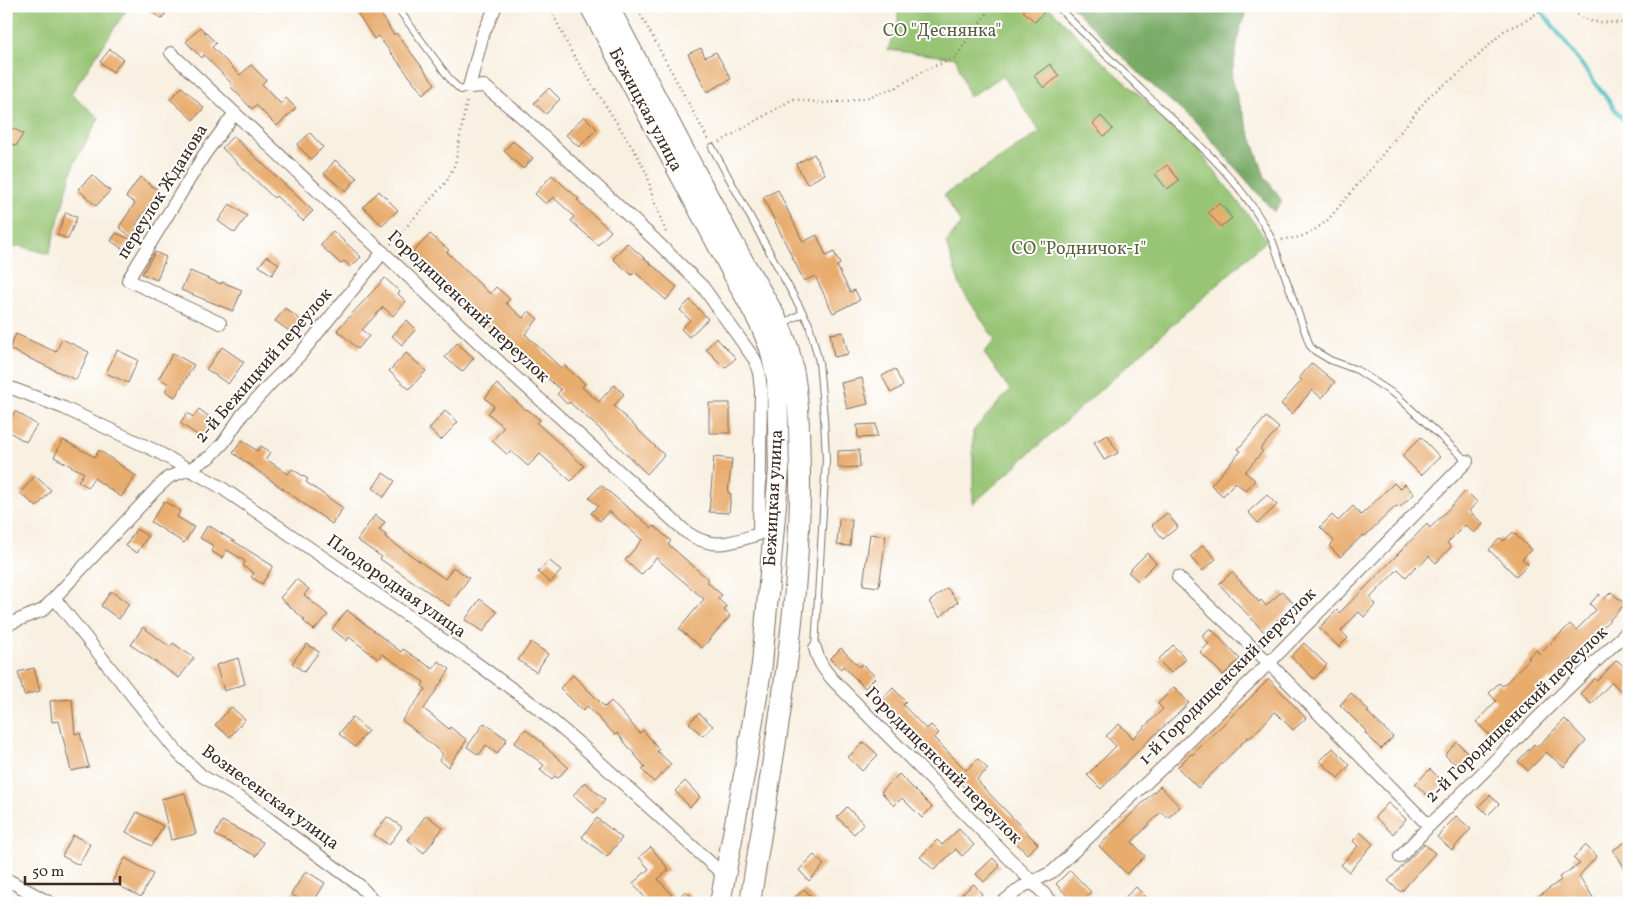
<svg xmlns="http://www.w3.org/2000/svg" width="1635" height="909" font-family="Vollkorn,serif">
  <style>
    .green { fill: #97c574; stroke: #697849 }
    .forest { fill: #79aa66; stroke: #5a6a42 }
    .lines { fill: none; stroke-linecap: round; stroke-linejoin: round }
    .stream { stroke: #4dbcc4; stroke-width: 4 }
    .building { fill: #e8ac6d }
    .service-casing { stroke: #7d6f62; stroke-width: 8 }
    .minor-casing { stroke: #7d6f62; stroke-width: 14 }
    .primary-casing { stroke: #7d6f62; stroke-width: 22 }
    .path { stroke: #7d6f62; stroke-width: 2.5; stroke-dasharray: 1 4; stroke-linecap: butt }
    .service { stroke: #fff; stroke-width: 6 }
    .minor { stroke: #fff; stroke-width: 12 }
    .primary { stroke: #fff; stroke-width: 20 }
    .labels { text-anchor: middle; dominant-baseline: central; stroke-width: 4; stroke-linejoin: round; paint-order: stroke }
    .park-label { font-size: 18px; fill: #5b603c; stroke: #fff }
    .street-label { font-size: 18px; fill: #3b2a1e; stroke: #fff }
  </style>
  <rect width="100%" height="100%" fill="#fff"/>
  <filter id="ink" filterUnits="userSpaceOnUse"><feTurbulence type="fractalNoise" baseFrequency=".02" numOctaves="2"/><feDisplacementMap in="SourceGraphic" scale="10" xChannelSelector="R" yChannelSelector="G"/><feConvolveMatrix kernelMatrix="1 2 1 2 8 2 1 2 1" color-interpolation-filters="sRGB"/></filter>
  <filter id="wash" filterUnits="userSpaceOnUse"><feTurbulence type="fractalNoise" baseFrequency=".0096" numOctaves="4" result="noise"/><feDisplacementMap in="SourceGraphic" scale="20" xChannelSelector="R" yChannelSelector="G"/><feGaussianBlur stdDeviation="1.12" result="paint"/><feColorMatrix in="noise" values="0 0 0 0 0 0 0 0 0 0 0 0 0 0 0 0 0 1.4 0 .05"/><feComposite in="paint" operator="in"/></filter>
  <g filter="url(#wash)">
    <rect width="100%" height="100%" fill="#f8f0e1"/>
    <path class="green" d="M6 6H129L71 94 99 118 74 164 49 254 20 246 6 248Z
      M898 6H1048L1103 62 1193 143 1267 240 973 504V431L1010 390 984 353 995 340 961 288 946 243 961 224 944 195 1040 132 1003 76 969 97 956 58 888 50 898 22Z"/>
    <path class="forest" d="M1071 6H1248L1240 28 1231 79 1265 177 1282 201 1274 212 1199 126 1144 78Z"/>
    <g class="lines">
      <path class="stream" d="M1538 6 1629 128"/>
    </g>
    <g id="blocks">
      <path class="building" d="M143 6H170L162 19Z
        M353 6H376L394 35 396 33 435 84 423 94 378 36 374 39Z
        M1028 6H1040L1045 11 1035 22 1023 11Z
        M200 27 216 43 212 47 240 75 251 65 266 80 262 84 281 104 286 98 296 108 277 126 256 105 252 109 230 86 232 84 204 55 202 58 186 42Z
        M701 48 705 57 716 52 731 79 707 92 688 54Z
        M110 49 123 59 113 72 100 62Z
        M1050 64 1059 76 1044 88 1034 76Z
        M182 87 204 108 193 120 170 99Z
        M549 88 560 99 546 114 534 103Z
        M584 116 597 129 579 147 566 135Z
        M1101 116 1113 129 1104 136 1093 124Z
        M13 128 23 134 16 146 6 141Z
        M310 133 323 147 311 159 297 145Z
        M233 136 313 211 303 221 276 196 274 198 222 148Z
        M513 141 533 158 523 169 504 151Z
        M814 154 825 174 807 184 796 164Z
        M335 160 357 178 346 191 324 174Z
        M1167 165 1179 180 1167 189 1155 174Z
        M92 175 110 191 96 206 78 189Z
        M552 175 579 199 577 200 611 231 598 245 571 221 574 216 553 197 546 204 535 194Z
        M140 177 159 191 136 224 138 226 131 237 119 227 135 203 126 197Z
        M778 190 803 242 817 235 826 256 834 252 840 264 837 266 850 292 855 290 860 300 833 313 815 276 804 281 763 197Z
        M379 191 398 210 382 225 363 207Z
        M1220 203 1232 218 1221 227 1208 212Z
        M230 204 247 216 235 233 218 221Z
        M66 212 77 217 68 239 57 235Z
        M333 231 361 257 351 267 344 261 341 264 320 245Z
        M116 233 130 239 123 249 111 241Z
        M430 234 449 250 447 252 490 294 496 287 510 299 506 303 523 318 529 311 538 319 525 334 561 368 564 365 585 384 582 387 599 402 614 385 624 394 614 406 664 455 647 474 600 429 569 402 567 404 557 394 561 390 539 371 538 373 462 304 463 302 435 277 437 275 412 253Z
        M627 243 677 287 666 300 635 272 632 275 613 259Z
        M155 252 166 257 157 280 142 274Z
        M267 256 279 264 272 275 259 266Z
        M190 271 221 284 222 282 242 290 233 311 181 290Z
        M385 278 400 292 398 294 406 301 393 316 383 307 362 330 369 336 358 349 337 330Z
        M690 300 708 319 689 337 681 329 690 320 680 310Z
        M285 308 301 320 292 333 275 321Z
        M407 320 416 329 402 345 392 336Z
        M843 332 848 354 834 357 830 334Z
        M16 334 56 352 62 339 89 352 76 380 9 349Z
        M716 338 736 358 725 368 706 349Z
        M457 343 474 358 462 372 445 357Z
        M222 347 244 362 228 384 206 369Z
        M117 350 138 360 128 383 106 373Z
        M173 353 194 365 175 397 165 391 169 384 159 378Z
        M406 353 426 371 409 389 389 371Z
        M1312 363 1335 382 1322 398 1312 390 1292 414 1281 404 1302 380 1299 378Z
        M895 369 903 386 891 393 882 376Z
        M862 378 868 404 847 409 841 383Z
        M497 384 526 410 527 409 540 420 537 423 584 466 571 481 540 454 528 466 511 451 508 455 492 441 504 427 488 413 494 406 485 398Z
        M709 403H730V433H709Z
        M199 409 215 421 203 439 180 423 187 413 193 417Z
        M15 411 37 425 26 442 6 430V427Z
        M445 411 458 422 441 440 429 429Z
        M1266 417 1279 428 1260 449 1263 451 1245 472 1255 480 1246 491 1235 482 1223 496 1211 485 1241 451 1238 449Z
        M876 424 877 437 858 438 857 425Z
        M1108 435 1118 453 1104 460 1094 442Z
        M1421 437 1440 457 1421 475 1402 456Z
        M63 440 95 457 99 450 136 476 121 497 94 478 88 487 78 481 84 473 54 457Z
        M242 440 257 451 261 446 270 452 266 459 288 474 292 469 308 479 306 482 343 508 332 524 233 453Z
        M859 450 860 467 838 468V451Z
        M714 457 732 459 728 493 731 494 729 513 709 512Z
        M383 473 395 481 384 497 373 488Z
        M35 476 51 490 37 507 20 493Z
        M1394 483 1400 489 1405 484 1414 494 1399 508 1396 506 1365 536 1363 535 1340 557 1329 546 1334 541 1320 527 1332 515 1338 521 1353 506 1361 515Z
        M601 485 652 528 654 526 671 541 668 544 709 580 707 582 722 595 718 599 727 607 724 610 730 616 702 648 679 629 704 599 656 558 641 575 625 560 642 540 609 511 600 521 591 513 598 506 589 498Z
        M1466 491 1477 502 1469 511 1483 524 1474 533 1465 525 1447 543 1451 547 1436 563 1429 556 1418 568 1416 566 1406 577 1398 569 1370 598 1376 604 1364 617 1359 612 1341 631 1348 638 1339 647 1319 628 1337 610 1339 613 1362 591 1427 524 1430 528Z
        M1267 495 1277 505 1258 523 1248 512Z
        M164 501 180 511 177 517 194 527 184 543 151 522Z
        M1167 513 1178 527 1163 539 1152 525Z
        M375 515 385 522 379 530 386 535 385 537 445 579 453 567 469 578 449 606 380 559 382 557 357 540Z
        M839 519 852 520 850 546 837 545Z
        M208 525 273 566 262 584 251 577 254 573 243 566 245 561 227 550 222 558 211 551 214 546 200 538Z
        M136 529 148 536 137 553 126 546Z
        M1513 532 1531 550 1522 559 1528 564 1516 576 1489 550 1500 538 1504 541Z
        M870 534 886 536 879 587 863 585Z
        M1203 545 1216 559 1203 571 1190 557Z
        M1147 553 1156 563 1138 581 1128 572Z
        M549 560 561 571 550 583 538 572Z
        M1232 572 1259 602 1261 600 1266 606 1282 591 1294 604 1264 632 1219 584Z
        M296 579 309 589 304 595 328 615 314 630 303 621 305 620 280 598Z
        M947 588 958 602 940 617 929 602Z
        M111 591 129 604 119 619 101 606Z
        M1611 592 1625 604 1552 680 1550 678 1492 737 1476 722 1496 701 1489 693 1499 683 1503 686 1530 658 1528 657 1536 650 1540 654 1570 624 1576 630 1596 610 1590 604 1599 594 1604 599Z
        M480 599 497 612 483 632 465 620Z
        M347 610 401 652 403 649 433 669 438 661 450 669 424 709 449 729 450 727 467 740 448 767 439 760 443 754 402 720 426 689 422 686 424 682 382 654 378 659 349 637 347 641 332 629Z
        M143 627 170 647 173 643 194 658 179 678 131 645Z
        M1210 628 1240 659 1223 675 1200 652 1209 644 1202 636Z
        M531 642 548 654 536 672 518 660Z
        M1304 643 1327 665 1314 679 1291 657Z
        M307 644 319 652 304 672 292 663Z
        M1173 645 1186 659 1171 673 1158 660Z
        M841 648 859 667 862 664 876 677 865 688 843 666 841 669 830 659Z
        M238 658 245 684 224 691 216 665Z
        M1617 660 1629 672V699L1612 682 1591 704 1580 694 1595 678 1597 681Z
        M34 668 40 691 24 695 18 672Z
        M573 675 605 707 611 701 640 733 643 730 659 749 657 751 671 764 654 782 642 770 645 767 617 733 615 735 587 706 583 711 560 688Z
        M1269 679 1306 718 1293 730 1275 712 1250 738 1248 737 1198 788 1177 767 1191 754 1192 755Z
        M1174 687 1189 703 1142 747 1101 789 1087 775 1116 746 1106 736 1119 724 1133 738 1163 709 1158 704Z
        M893 688 906 702 903 705 926 729 931 725 939 733 934 738 966 770 978 759 988 769 977 779 980 783V784L1038 844 1027 854 945 767 943 768 879 701Z
        M1351 693 1369 711 1367 712 1393 737 1381 749 1365 733 1366 731 1340 705Z
        M72 699 75 734 80 733 89 767 71 771 59 721 52 722 50 701Z
        M231 707 245 719 230 737 215 725Z
        M699 713 713 726 703 736 689 723Z
        M352 717 368 731 355 747 339 734Z
        M1565 719 1586 741 1564 767 1546 752 1528 771 1518 761 1534 744 1537 747Z
        M484 723 507 739 497 754 486 745 479 755 467 747Z
        M525 729 544 744 543 745 568 767 558 778 555 776 552 780 540 770 544 765 514 743Z
        M864 742 878 755 862 771 848 757Z
        M1457 742 1472 757 1460 769 1445 755Z
        M1333 748 1350 765 1338 778 1320 761Z
        M1430 769 1444 783 1430 798 1415 784Z
        M899 774 932 807 922 818 902 798 894 806 881 792Z
        M685 781 700 797 690 807 675 791Z
        M585 782 605 800 594 813 573 795Z
        M1160 786 1180 807 1168 818 1161 812 1132 842 1145 856 1127 874 1099 846Z
        M185 793 196 834 171 840 161 799Z
        M1490 795 1499 804 1488 815 1479 806Z
        M1388 803 1406 819 1393 834 1375 817Z
        M847 807 864 824 854 834 837 817Z
        M137 812 163 826 152 846 126 832Z
        M426 815 443 828 424 853 408 840Z
        M1456 816 1471 829 1452 850 1437 837Z
        M387 817 402 827 389 845 374 835Z
        M597 818 622 838 607 857 582 837Z
        M222 821 263 842 256 856 215 835Z
        M959 829 974 845 962 856 956 849 934 870 920 857 937 840 942 845Z
        M1360 832 1373 844 1349 872 1341 865 1358 846 1353 841Z
        M73 835 90 844 79 865 62 856Z
        M1629 840V874L1613 850Z
        M1424 844 1435 853 1401 892 1388 881Z
        M1585 845 1597 856 1579 876 1594 899 1589 903H1529L1561 880 1559 877 1580 864 1573 858Z
        M651 847 669 870 658 879 672 895 664 903H649L633 883 649 869 639 857Z
        M814 855 824 865 809 881 799 870Z
        M125 858 153 874 141 897 112 882Z
        M993 858 1000 866 984 882 976 874Z
        M1070 870 1091 892 1079 903H1074L1056 884Z
        M306 871 325 883 313 903H306L291 894Z
        M974 884 982 894 972 903H951Z
        M1136 887 1152 903H1119Z
        M804 889 818 903H790Z
        M685 891 699 903H675Z"/>
    </g>
  </g>
  <g filter="url(#ink)">
    <use href="#blocks" fill-opacity="0" stroke="#7d6f62" stroke-width="1"/>
    <g class="lines">
      <g class="service-casing">
        <path id="service" d="M396 6 452 82 461 90 469 87
          M1057 6C1088 38 1120 69 1152 100 1198 143 1246 185 1273 242L1310 346 1315 351 1330 360 1357 370 1397 396 1467 461
          M712 147 809 324 819 362 824 418 826 460 815 648
          M782 324 803 313"/>
      </g>
      <g class="minor-casing">
        <path id="minor" d="M171 53 511 373 686 532C714 551 729 543 759 534L761 390 759 373 755 360 703 287 655 240 521 116 484 86 469 87 483 34 496 6
          M220 323 128 280 204 155 235 113
          M6 386 64 408 154 450 219 486 263 516 472 660 534 705 582 746 726 877
          M1178 577 1269 663 1429 826
          M55 599 178 753 202 776 246 802 359 885 376 903
          M6 625 43 610 156 489 169 477 190 469 211 456 224 442 242 415 271 383 299 356 383 252
          M815 648C818 662 825 671 834 681L1053 903
          M1400 857 1429 826 1563 693 1629 630
          M6 879 50 903
          M1002 903 1022 887 1052 872 1161 769 1269 663 1467 461"/>
      </g>
      <g class="primary-casing">
        <path id="primary" d="M590 6 760 324 770 348 777 379 779 470 762 664 745 770 720 903
          M608 6C651 87 693 169 737 250 754 283 779 315 789 351 800 392 799 432 800 474 801 618 772 761 750 903"/>
      </g>
      <path class="path" d="M549 6 571 51 639 158 648 177 652 196 666 232
        M636 6 708 139
        M1565 6 1581 17 1593 22 1629 23
        M720 142 793 99 823 103 849 101 868 97 895 88 929 68 956 58 968 38 993 6
        M1282 240 1300 237 1313 231 1327 221 1374 165 1430 95 1459 74 1504 31 1529 19 1546 6
        M391 244 447 181 455 164 467 99"/>
      <use href="#service" class="service"/>
      <use href="#minor" class="minor"/>
      <use href="#primary" class="primary"/>
    </g>
  </g>
  <g class="labels">
    <g class="park-label">
      <text x="942" y="31">СО "Деснянка"</text>
      <text x="1079" y="249">СО "Родничок-1"</text>
    </g>
    <g class="street-label">
      <text transform="translate(645 110) rotate(62)">Бежицкая улица</text>
      <text transform="translate(163 192) rotate(-58)">переулок Жданова</text>
      <text transform="translate(468 307) rotate(43)">Городищенский переулок</text>
      <text transform="translate(264 366) rotate(-49)">2-й Бежицкий переулок</text>
      <text transform="translate(774 498) rotate(-87)">Бежицкая улица</text>
      <text transform="translate(396 587) rotate(35)">Плодородная улица</text>
      <text transform="translate(1228 677) rotate(-45)">1-й Городищенский переулок</text>
      <text transform="translate(1517 715) rotate(-44)">2-й Городищенский переулок</text>
      <text transform="translate(943 766) rotate(45)">Городищенский переулок</text>
      <text transform="translate(270 798) rotate(36)">Вознесенская улица</text>
    </g>
  </g>
  <rect width="1635" height="909" fill="none" stroke="#fff" stroke-width="25"/>
  <path d="M25 876v8h95v-8" fill="none" stroke="#3b2a1e" stroke-width="2.5"/>
  <text x="32" y="876" font-size="15" fill="#3b2a1e" stroke="#ffffff" stroke-width="4" paint-order="stroke">50 m</text>
</svg>
